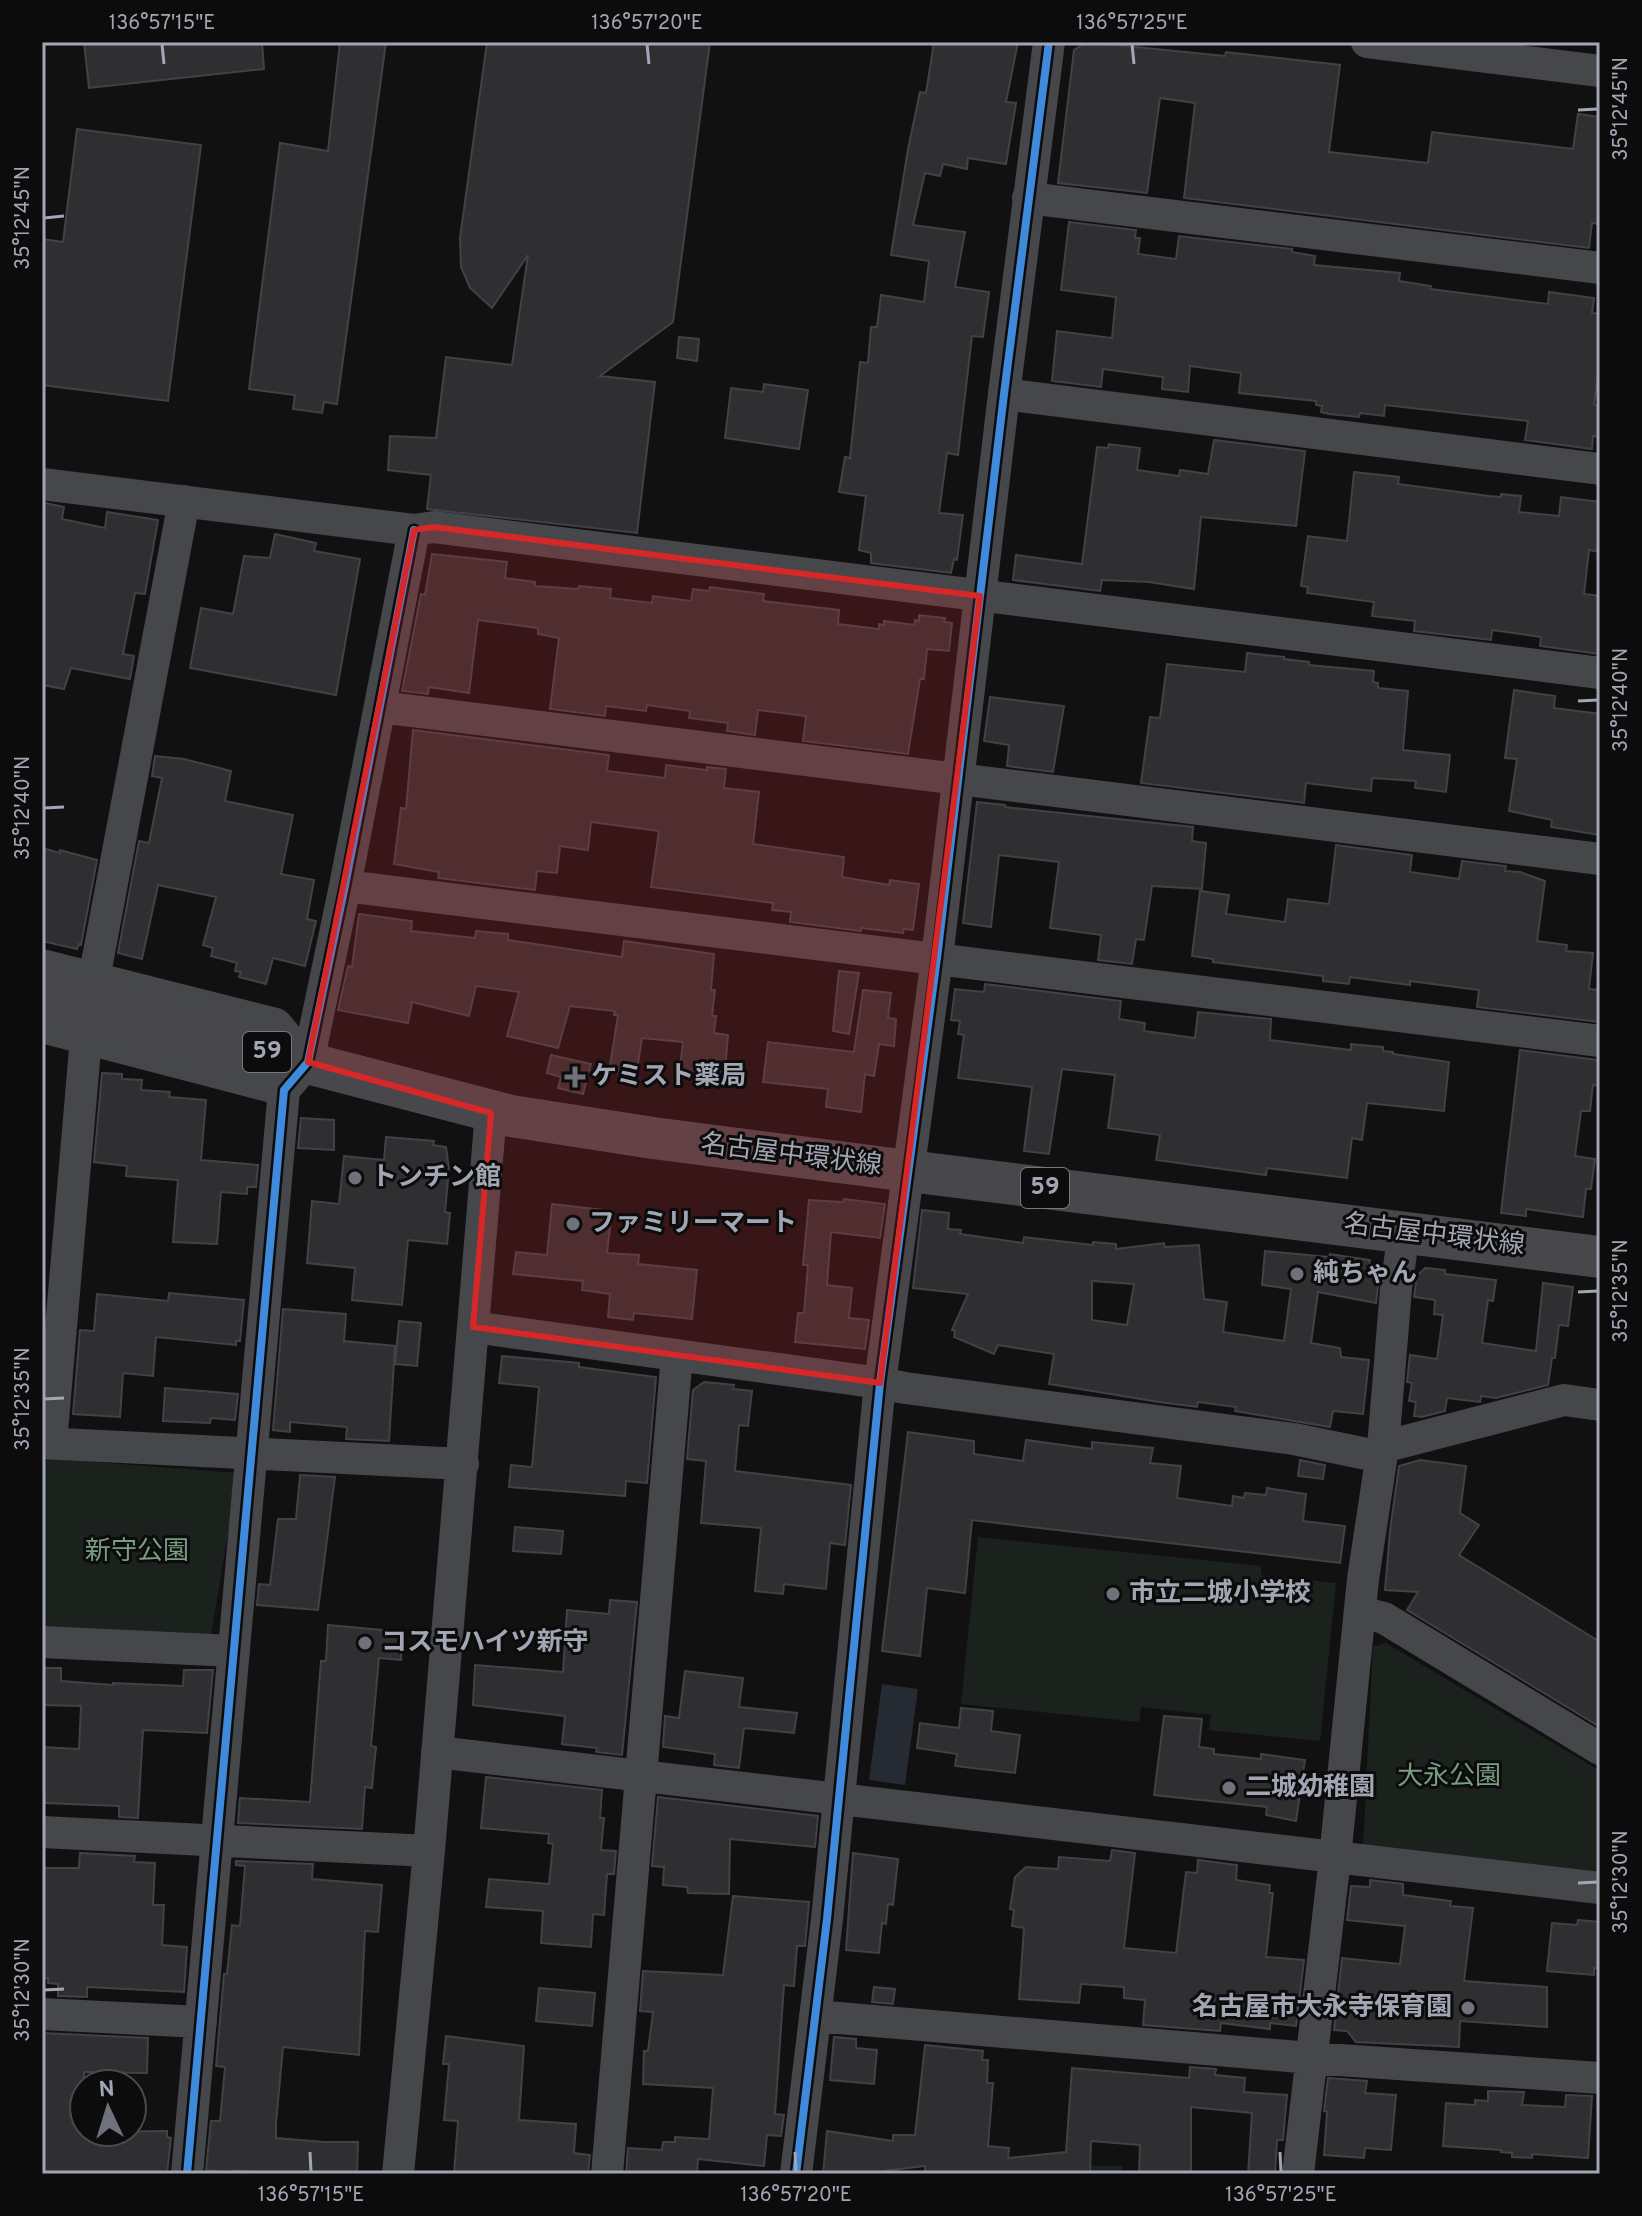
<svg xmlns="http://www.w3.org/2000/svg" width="1642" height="2216" font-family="Overpass,'Noto Sans JP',sans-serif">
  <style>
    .green { fill: #1b221d }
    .water { fill: #262b33 }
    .building { fill: #2f2f31; stroke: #404246; stroke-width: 2; fill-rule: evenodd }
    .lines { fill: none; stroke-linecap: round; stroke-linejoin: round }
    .minor { stroke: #46474a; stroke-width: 32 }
    .major { stroke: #48484c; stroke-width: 42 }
    .cycleway-casing { stroke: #0c0c0d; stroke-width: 13 }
    .cycleway { stroke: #408adc; stroke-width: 8 }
    .marked { fill: #d62828; fill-opacity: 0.2; stroke: #d62828; stroke-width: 6; stroke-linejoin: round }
    .ticks { fill: none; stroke: #a2a6b3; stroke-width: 3 }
    .poi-dot { fill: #6f727b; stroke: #0c0c0d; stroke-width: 3 }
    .labels { text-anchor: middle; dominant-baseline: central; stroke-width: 6; stroke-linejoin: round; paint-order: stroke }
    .shield { fill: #0c0c0d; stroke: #757881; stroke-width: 2 }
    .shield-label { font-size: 24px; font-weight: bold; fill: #a2a6b3 }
    .poi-label { font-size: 26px; font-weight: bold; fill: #a2a6b3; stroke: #0c0c0d; text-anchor: start }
    .street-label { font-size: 26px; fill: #a2a6b3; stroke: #0c0c0d }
    .park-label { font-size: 26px; fill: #799e7f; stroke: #0c0c0d }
    .neatline { fill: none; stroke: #a2a6b3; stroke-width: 3 }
    .ticks-label { font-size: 20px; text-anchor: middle; fill: #a2a6b3 }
  </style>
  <rect width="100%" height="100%" fill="#111112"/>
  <path class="green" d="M42 1458 238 1473 211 1636 42 1633Z
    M978 1537 1261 1566V1575L1336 1583 1320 1741 1209 1730 1211 1715 1141 1707 1139 1722 961 1704Z
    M1386 1643 1600 1771V1875L1363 1848 1373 1647Z
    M1063 2165 1122 2166V2174H1063Z"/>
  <path class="water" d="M882 1684 918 1689 905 1785 869 1780Z"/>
  <path class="building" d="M84 42H262L264 69 89 88Z
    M340 42H386L337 404 324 402 322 413 293 409 295 395 249 389 280 143 328 151Z
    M487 42H710L673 322 600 376 655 382 637 533 427 509 431 475 388 470 390 436 436 438 446 357 512 365 528 255 492 308 470 288 461 267 460 238Z
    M934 42H1018L1006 102 1016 103 1006 164 968 158 967 169 943 164 940 176 925 173 913 225 965 232 955 287 989 292 983 337 972 336 958 455 947 453 939 513 963 515 957 560 954 559 951 573 871 563V553L859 550 866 496 839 492 845 457 850 458 860 362 868 363 871 327H877L881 295 924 302 929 261 891 255 908 149 920 92 926 93Z
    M1086 42 1225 56 1226 52 1340 65 1329 152 1428 163 1432 132 1573 149 1578 114 1600 117V224L1592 223 1589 248 1184 198 1195 103 1160 98 1147 193 1058 183 1074 50Z
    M77 129 201 145 168 401 42 385V239L63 242Z
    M1069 222 1136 230 1135 238H1140L1138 254 1176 259 1179 236 1292 249V252L1315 256 1314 265 1400 273 1399 281 1431 286 1430 289 1548 304 1549 292 1594 298 1592 313 1600 314V360L1594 405 1600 406V437L1593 436 1592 449 1525 440 1528 421 1385 405 1384 416 1360 413 1359 417 1329 414 1321 412 1322 406 1316 405V401L1239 393 1241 373 1190 366 1188 392 1162 389 1163 377 1103 369 1101 387 1052 381 1057 331 1112 338 1116 297 1061 290Z
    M679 337 699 339 697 361 677 358Z
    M764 384 808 390 799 449 725 438 731 388 763 392Z
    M1214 440 1305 451 1296 526 1201 517 1194 589 1149 582 1102 580 1100 591 1013 580 1016 555 1082 564 1097 447 1108 448 1109 444 1140 448 1137 470 1179 476 1180 470 1208 474Z
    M1354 472 1399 477 1398 484 1489 496 1501 497V494L1521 496 1519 512 1559 516 1561 497 1600 502V552L1589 550 1584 594 1600 596V654L1540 646 1541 637 1492 630 1491 640 1414 631 1415 621 1372 616 1374 602 1307 593 1308 587 1301 586 1308 536 1347 541Z
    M45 503 64 507 62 519 105 528 107 512 158 520 145 594 135 593 123 654 134 656 130 679 71 668 64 689 42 685V513Z
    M275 534 316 543 314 551 360 559 336 695 190 668 201 608 233 614 244 556 270 558Z
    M432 554 507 562 505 578 535 582V586L578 589 579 586 611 589 610 598 652 603 653 596 691 601 693 589 709 591 710 587 764 594 763 601 839 610 838 624 879 629V624L884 625V621L914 625 915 620 919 621V615L945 618 944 622 952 623 949 651 927 649 924 679H920L908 754 803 741 806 716 758 710 755 735 727 731 728 723 689 718 690 711 647 705 646 711 606 706 605 716 550 709 559 638 538 634V628L478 620 469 693 429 687 428 694 402 691 421 594 425 595Z
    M1247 653 1284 657V659L1309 662V665L1374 671 1373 682 1378 683V688L1408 691 1403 750 1450 755 1446 792 1415 788 1416 781 1372 778 1371 791 1306 783 1304 803 1141 783 1150 717 1160 718 1167 664 1245 672Z
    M1514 690 1555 696 1554 708 1600 714V835L1551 827 1552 820 1509 811 1517 759 1505 758Z
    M990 697 1064 706 1053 772 1007 766 1009 745 984 741Z
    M413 730 609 755 607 771 665 778 666 765 707 770V767L726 769 724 788 759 792 753 844 844 857 842 877 889 885 890 880 919 884 913 930 904 929 903 933 861 928V931L790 922 791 912 772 910 773 903 651 887 659 831 591 822 588 850 560 846 557 873 537 871 535 890 438 878 439 872 394 864 401 808 406 809Z
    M155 756 184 759 231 771 225 801 293 815 281 874 314 880 307 919 316 921 305 966 273 958 266 984 239 977 241 972 235 971 237 963 211 956 213 948 203 945 216 897 158 885 142 959 118 953 139 841 149 843 162 778 152 776Z
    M977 802 1005 805V807L1193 827 1192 841 1206 843 1202 889 1152 886 1144 940 1136 939 1132 964 1098 960 1101 935 1050 928 1059 862 999 855 991 927 963 923Z
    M1336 845 1412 855 1410 872 1459 879 1462 861 1506 866 1505 871 1520 872 1545 881 1537 941 1567 945 1566 951 1593 953 1589 989 1600 990V1022L1477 1007 1479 990 1410 981V985L1350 977 1349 984 1323 981V976L1213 962V959L1192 956 1200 891 1229 895 1226 914 1285 922 1288 899 1329 904Z
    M42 848 60 853V850L97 860 81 945 79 944 77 949 42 941Z
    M359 914 412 921 411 931 475 938 476 931 508 934V940L622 957 624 941 714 954 711 990H715L712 1016H716L714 1033 728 1035 724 1081 679 1075 683 1042 642 1038 636 1076 609 1072 618 1015H614L615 1011 570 1006 558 1048 507 1036 519 992 476 986 469 1016 412 1002 408 1023 338 1010 348 966 352 967Z
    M839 971 859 973 849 1034 833 1031Z
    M985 984 1121 1001 1119 1019 1145 1023 1144 1031 1195 1038 1198 1012 1249 1017 1271 1019 1270 1040 1351 1050V1044L1383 1047V1051L1393 1052V1054L1449 1062 1444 1111 1367 1103 1362 1140 1352 1138 1347 1178 1267 1168 1266 1175 1156 1160 1160 1135 1108 1128 1115 1075 1062 1069 1049 1154 1024 1151 1032 1087 958 1078 964 1035 958 1034 960 1021 951 1020 955 989 984 992Z
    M863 990 891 993 888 1018 896 1019 894 1046 879 1044 874 1076 865 1074 861 1112 826 1107 828 1089 763 1082 768 1042 854 1052Z
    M1520 1050 1597 1060 1600 1063V1086L1593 1085 1590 1111H1581L1575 1156 1595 1159 1591 1189H1586L1583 1217 1526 1209V1216L1501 1213Z
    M551 1055 591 1064 583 1094 558 1088 561 1077 547 1073Z
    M102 1073 122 1074V1079L142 1080 141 1090 170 1092 169 1097 206 1100 201 1160 258 1165 256 1187H247V1194L221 1192 217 1244 173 1242 178 1180 126 1176 127 1166 94 1162Z
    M301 1118 334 1120V1150L298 1148Z
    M386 1137 434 1141 433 1145 446 1147 449 1169 445 1212 450 1213 447 1244 408 1240 402 1305 352 1300 355 1268 307 1263 312 1201 339 1204 344 1156 384 1160Z
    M844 1199 885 1204 880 1238 831 1232 827 1285 852 1288 849 1318 869 1320 865 1349 795 1342 798 1313H804L808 1265H803L809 1200 843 1202Z
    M552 1204 612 1211 607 1253 639 1255 638 1264 697 1270 692 1319 634 1313 633 1320 608 1317 610 1294 582 1290 583 1281 513 1274 516 1252 547 1255Z
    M922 1210 949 1213 948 1229 961 1230 960 1234 1023 1243 1024 1237 1093 1245V1242L1116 1244V1249L1164 1243 1165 1247 1199 1245 1204 1299 1227 1302 1223 1332 1284 1341 1291 1289 1262 1285 1265 1251 1329 1257 1330 1254 1370 1260 1369 1267 1380 1269 1376 1303 1318 1292 1311 1343 1340 1348 1341 1357 1369 1360 1363 1414 1333 1411 1330 1427 1235 1411 1236 1407 1198 1402 1197 1407 1159 1402 1049 1384 1054 1354 998 1345 994 1354 954 1337 955 1331 952 1330 968 1294 913 1288ZM1092 1281 1134 1284 1127 1325 1092 1320Z
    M1425 1268 1445 1270V1274L1496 1280 1493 1301 1488 1300 1482 1343 1536 1351 1543 1283 1573 1287 1568 1326 1559 1325 1555 1358H1552L1548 1385 1496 1398 1481 1396 1480 1402 1447 1398 1445 1411 1422 1417 1414 1416 1416 1402 1409 1401 1412 1383 1407 1382 1410 1355 1437 1359 1443 1315 1434 1314 1435 1300 1414 1297 1417 1276Z
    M169 1293 244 1300 240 1341H236V1345L156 1337 153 1376 123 1373 120 1417 73 1414 80 1330 94 1331 97 1294 168 1301Z
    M283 1309 346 1314 344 1341 395 1346 389 1441 346 1439 347 1427 290 1422V1432L273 1430Z
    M399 1321 421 1323 417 1366 395 1364Z
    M502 1356 579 1363V1367L656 1377 647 1483 626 1481 625 1496 509 1487 511 1465 532 1467 539 1387 499 1383Z
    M704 1382 734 1385 733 1389 752 1391 748 1426 739 1425 735 1471 851 1485 845 1545 830 1543 826 1589 784 1584 783 1594 755 1591 761 1528 701 1523 706 1461 687 1459 693 1390Z
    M165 1388 238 1394 235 1420 211 1418 210 1423 163 1421Z
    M908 1432 974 1441V1454L1023 1461 1026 1440 1092 1449V1442L1153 1448 1150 1463 1181 1466 1177 1498 1232 1506 1233 1496 1244 1498 1245 1493 1266 1495 1267 1488 1306 1494 1303 1521 1345 1526 1340 1563 972 1520 965 1593 927 1588 920 1656 882 1651Z
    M1300 1460 1325 1465 1323 1479 1298 1476Z
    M1420 1460 1466 1466 1460 1513 1479 1525 1459 1555 1600 1642V1727L1407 1610 1418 1592 1385 1590 1390 1531 1399 1466Z
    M300 1475 335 1477 318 1610 257 1605 259 1584 270 1585 278 1519H296Z
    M515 1527 563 1531 561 1554 513 1551Z
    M610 1600 637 1602 622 1755 596 1752 597 1748 562 1744 565 1716 473 1705 475 1665 563 1672 567 1610 609 1614Z
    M328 1625 403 1632 401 1660 379 1658 371 1746 376 1747 374 1766 372 1788 365 1787 362 1829 238 1823 240 1798 310 1802 321 1661H326Z
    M42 1668H61V1681L113 1685V1683L183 1686 184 1670H213L207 1733 143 1730 138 1818 119 1817V1806L45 1803V1798H42V1747L79 1749 81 1706 42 1705Z
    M685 1671 743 1678 739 1707 797 1713 794 1733 744 1728 739 1768 714 1765 715 1754 663 1747 665 1716 679 1718Z
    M961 1708 993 1711 991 1731 1020 1735 1015 1773 955 1766 957 1754 917 1748 920 1723 959 1728Z
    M1164 1716 1202 1719 1199 1747 1214 1749V1754L1261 1759V1754L1305 1760 1296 1821 1266 1815 1267 1807 1154 1795Z
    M486 1777 602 1790 600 1818H604L601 1850 616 1851 614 1874H607L604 1915 593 1914 591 1947 541 1943 543 1911 486 1907 489 1879 549 1884 553 1844 548 1843 549 1834 481 1828Z
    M658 1797 818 1816 815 1847 730 1839 729 1894 688 1893 687 1887 663 1885 664 1867 652 1866Z
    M1112 1850 1135 1853 1124 1948 1176 1953 1186 1872 1197 1873 1198 1860 1237 1865 1236 1880 1270 1885 1269 1893H1273L1266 1957 1304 1960 1296 2026 1270 2023V2029L1221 2023 1220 2031 1143 2025 1145 2000 1124 1998V1987L1081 1984 1079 2003 1019 1999 1024 1928 1012 1926 1014 1910 1010 1909 1015 1877 1026 1867 1058 1869 1059 1857 1110 1861Z
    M80 1853 135 1856 134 1862 155 1863 153 1905H164L162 1945 187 1947 184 1992 87 1987V1997L58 1996V1984L48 1983V1978H42V1868H79Z
    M853 1853 898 1859 893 1905 888 1904 886 1924 882 1923 879 1953 846 1950Z
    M236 1861 313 1864 312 1879 382 1885 378 1932 365 1931 359 2055 283 2047 276 2123V2138L324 2142H358L357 2174H283L233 2170V2173L206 2170 211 2121H220L225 2067 216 2066 224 1974H227L232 1925 240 1926 245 1866 236 1865Z
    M1370 1880 1403 1884V1895L1451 1901 1450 1906 1473 1908 1464 1981 1547 1987V2027L1460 2021 1459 2047 1356 2042 1347 2031 1334 2030 1342 1958 1400 1964 1405 1926 1347 1920 1351 1886 1370 1887Z
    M733 1896 809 1902 805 1946H797L794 1986 784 1985 775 2114 784 2115 781 2136 767 2135 764 2166 698 2159 697 2174H626L628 2148 662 2150 663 2142H675V2137L709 2139 713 2088 643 2084 644 2051H648L653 2012 640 2011 643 1971 723 1975Z
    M1578 1920 1600 1922V1969L1594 1968V1975L1547 1971 1552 1923 1577 1925Z
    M874 1987 895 1989 893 2004 872 2002Z
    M539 1988 595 1993 592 2026 536 2021Z
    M42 2033 148 2038 147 2073 84 2072V2132L167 2131V2137L171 2138 167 2173 42 2172Z
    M446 2036 524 2046 519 2120 576 2124 574 2153 590 2155 588 2174H454L458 2121 444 2120 449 2064H443Z
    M834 2037 856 2039V2048L877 2050 874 2084 830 2080Z
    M925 2045 983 2051 982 2060H988L987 2083H993L988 2146 1009 2148 1008 2158 1066 2152 1072 2068 1189 2078 1190 2067 1216 2069 1215 2075 1245 2078 1244 2092 1287 2095 1283 2140H1277L1275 2174H1248L1252 2113 1191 2107V2174H1139L1140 2145 1091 2141 1090 2174H925V2166L884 2171V2174H823L827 2131 893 2141V2135H915Z
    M1328 2078 1367 2081 1365 2093 1396 2095 1391 2150 1365 2148 1364 2158 1324 2155 1327 2112 1324 2111Z
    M1488 2091 1524 2092 1522 2105 1565 2107 1566 2095 1592 2096 1588 2158 1532 2154V2158L1512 2157V2153L1501 2152V2150L1443 2146 1446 2103 1475 2105V2100L1488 2101Z"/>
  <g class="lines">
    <path class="minor" d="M1367 42 1600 71
      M1028 198 1600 268
      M1004 394 1600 469
      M42 484 414 530 434 527 1600 673
      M380 707 1600 859
      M345 886 1600 1041
      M42 965 276 1024 308 1062
      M94 979 184 501
      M42 1027 284 1090
      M473 1327 880 1383 905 1388 1294 1439 1381 1457
      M42 1443 463 1464
      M51 1443 86 1038
      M1383 1447 1564 1400 1600 1405
      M1360 1612 1384 1618 1600 1749
      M42 1642 234 1651
      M437 1752 1600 1888
      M42 1832 429 1851
      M42 2014 201 2022
      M815 2016 1311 2058 1600 2078
      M187 2174 284 1090 308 1062 345 886 414 530
      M398 2174 429 1851 491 1112
      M607 2174 677 1355
      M796 2174 827 1919 880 1383 937 958 1004 394 1049 42
      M1298 2174 1335 1858 1363 1579 1383 1447 1396 1289 1404 1231"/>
    <path class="major" d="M42 994 511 1116 653 1138 909 1171 1600 1257"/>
    <g class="cycleway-casing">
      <path id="cycleway" d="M187 2174 284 1090 308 1062 345 886 414 530
        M796 2174 827 1919 880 1383 937 958 1004 394 1049 42"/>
    </g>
    <use href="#cycleway" class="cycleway"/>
  </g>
  <path class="marked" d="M434 527 980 596 880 1383 473 1327 491 1113 308 1062 414 530Z"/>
  <path class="ticks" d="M162 44 164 64M647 44 649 64M1132 44 1134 64M1578 110 1598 109M44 218 64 216M1578 701 1598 700M44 808 64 807M1578 1292 1598 1291M44 1399 64 1398M1578 1883 1598 1882M44 1990 64 1989M310 2152 311 2172M795 2152 796 2172M1280 2152 1281 2172"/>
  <g class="poi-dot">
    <path d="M571 1065h8v8h8v8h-8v8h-8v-8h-8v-8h8z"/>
    <circle cx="355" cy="1178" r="8"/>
    <circle cx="573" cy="1224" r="8"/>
    <circle cx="1297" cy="1274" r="8"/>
    <circle cx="1113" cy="1594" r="8"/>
    <circle cx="365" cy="1643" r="8"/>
    <circle cx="1229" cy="1788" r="8"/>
    <circle cx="1468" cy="2008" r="8"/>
  </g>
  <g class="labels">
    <g class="shield">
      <rect x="243" y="1032" width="48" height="40" rx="6"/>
      <rect x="1021" y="1168" width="48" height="40" rx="6"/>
    </g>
    <g class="shield-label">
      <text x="267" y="1052">59</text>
      <text x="1045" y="1188">59</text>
    </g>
    <g class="poi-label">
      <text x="591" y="1077">ケミスト薬局</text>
      <text x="371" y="1178">トンチン館</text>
      <text x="589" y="1224">ファミリーマート</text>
      <text x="1313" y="1274">純ちゃん</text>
      <text x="1129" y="1594">市立二城小学校</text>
      <text x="381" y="1643">コスモハイツ新守</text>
      <text x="1245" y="1788">二城幼稚園</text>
      <text x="1452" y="2008" text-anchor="end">名古屋市大永寺保育園</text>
    </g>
    <g class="street-label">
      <text transform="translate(791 1156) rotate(7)">名古屋中環状線</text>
      <text transform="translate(1434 1236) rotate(7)">名古屋中環状線</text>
    </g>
    <g class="park-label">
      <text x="137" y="1552">新守公園</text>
      <text x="1449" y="1777">大永公園</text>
    </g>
  </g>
  <rect width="1642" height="2216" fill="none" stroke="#0c0c0d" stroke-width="88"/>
  <g transform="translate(108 2108) rotate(356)"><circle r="38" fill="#0c0c0d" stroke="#484a4f" stroke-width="2"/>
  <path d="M0-6L14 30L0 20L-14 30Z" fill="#6f727b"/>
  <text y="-12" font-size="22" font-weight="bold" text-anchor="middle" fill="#a2a6b3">N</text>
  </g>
  <rect x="44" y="44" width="1554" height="2128" class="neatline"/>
  <g class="ticks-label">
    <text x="162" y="29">136°57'15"E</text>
    <text x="647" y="29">136°57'20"E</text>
    <text x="1132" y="29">136°57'25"E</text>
    <text transform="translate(1620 109) rotate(-90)" y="7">35°12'45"N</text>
    <text transform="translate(22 218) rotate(-90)" y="7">35°12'45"N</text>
    <text transform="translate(1620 700) rotate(-90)" y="7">35°12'40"N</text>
    <text transform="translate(22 808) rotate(-90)" y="7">35°12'40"N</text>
    <text transform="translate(1620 1291) rotate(-90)" y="7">35°12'35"N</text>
    <text transform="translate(22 1399) rotate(-90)" y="7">35°12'35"N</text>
    <text transform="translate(1620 1882) rotate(-90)" y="7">35°12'30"N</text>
    <text transform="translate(22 1990) rotate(-90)" y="7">35°12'30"N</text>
    <text x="311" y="2201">136°57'15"E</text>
    <text x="796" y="2201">136°57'20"E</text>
    <text x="1281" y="2201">136°57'25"E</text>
  </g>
</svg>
